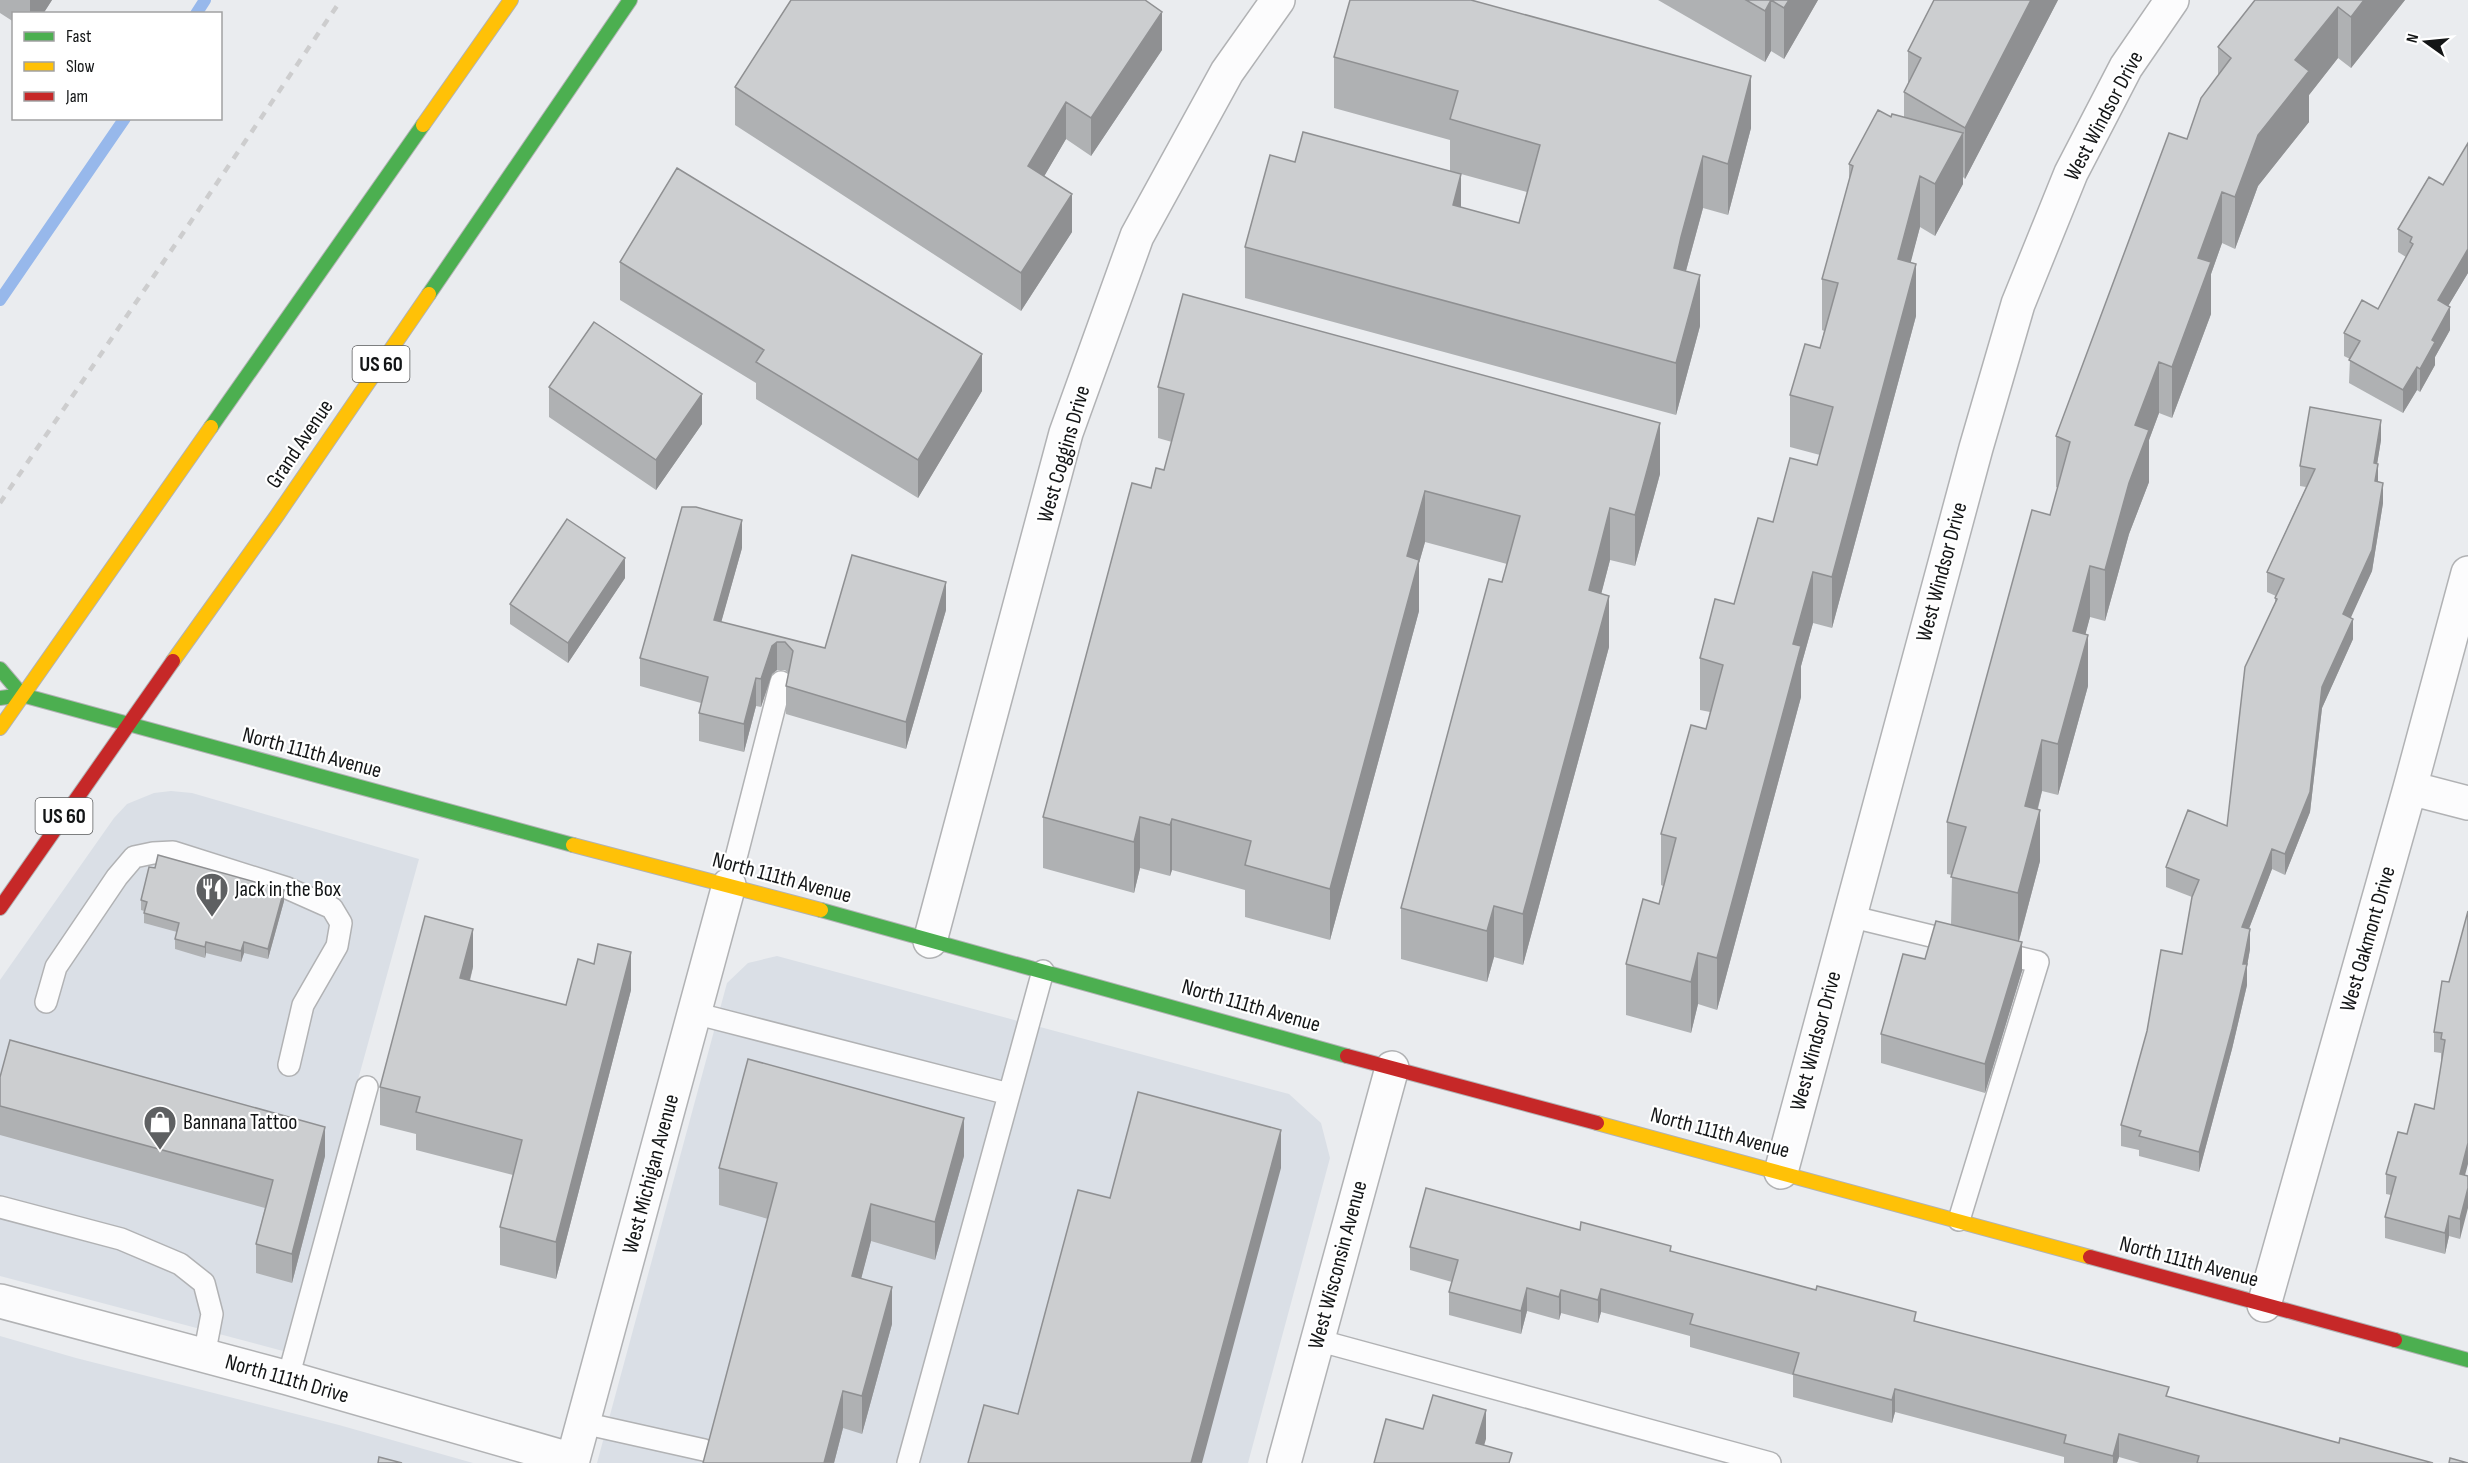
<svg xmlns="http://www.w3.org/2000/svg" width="2468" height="1463" font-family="'Sofia Sans Condensed',sans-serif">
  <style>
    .built { fill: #dadfe6 }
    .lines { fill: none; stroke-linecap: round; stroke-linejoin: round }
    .stream { stroke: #97b8eb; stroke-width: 12 }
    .lane-casing { stroke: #b1b2b4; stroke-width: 24 }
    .street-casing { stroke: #b1b2b4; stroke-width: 36 }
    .fast-casing { stroke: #b1b2b4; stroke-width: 16 }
    .slow-casing { stroke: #b1b2b4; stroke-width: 16 }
    .jam-casing { stroke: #b1b2b4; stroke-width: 16 }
    .lane { stroke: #fcfcfd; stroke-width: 21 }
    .street { stroke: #fcfcfd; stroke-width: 33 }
    .fast { stroke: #4caf50; stroke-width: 14 }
    .slow { stroke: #ffc107; stroke-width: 14 }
    .jam { stroke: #c62828; stroke-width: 14 }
    .rail { stroke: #cdcdce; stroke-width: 4.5; stroke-dasharray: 8 8; stroke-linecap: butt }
    .wall { fill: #afb1b3 }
    .shaded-wall { fill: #8f9092 }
    .building { fill: #ccced0; stroke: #8f9092; stroke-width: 1.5 }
    .labels { text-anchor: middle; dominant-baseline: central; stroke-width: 4.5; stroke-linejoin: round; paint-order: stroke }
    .shield { fill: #fff; stroke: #5a5b5c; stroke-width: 1.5 }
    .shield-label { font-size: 21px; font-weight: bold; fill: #131516 }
    .street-label { font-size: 22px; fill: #131516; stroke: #fff }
    .poi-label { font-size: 22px; fill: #131516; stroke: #fff; text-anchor: start }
  </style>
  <rect width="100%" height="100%" fill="#eaecef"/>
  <path class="built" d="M171 791 192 793 419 859 283 1351 0 1276V980L114 818 127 804 154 793Z
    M777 956 1289 1094 1321 1123 1330 1158 1248 1463H597L727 983 748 963Z
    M0 1336 76 1358 339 1425 473 1463H0Z"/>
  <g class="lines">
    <path class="stream" d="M196 14 205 0
      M0 300 125 118"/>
    <g class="lane-casing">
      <path id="lane" d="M729 885 781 682
        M1849 916 1960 943
        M46 1002 56 967 117 877 134 857 153 853 173 852 287 888 332 908 341 923 337 946 303 1005 289 1065
        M694 1013 1009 1094
        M0 1207 121 1239 180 1264 204 1283 212 1314 204 1356
        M1959 1220 2038 962 1996 952
        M1317 1340 1770 1463
        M288 1378 367 1087
        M583 1423 704 1450
        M908 1463 1043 971"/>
    </g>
    <g class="street-casing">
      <path id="street" d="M2410 788 2468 803
        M930 941 1066 433 1137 236 1227 72 1278 0
        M1781 1172 1976 448 2018 304 2071 173 2126 67 2172 0
        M0 1301 288 1378 573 1460
        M2264 1305 2410 788 2468 573
        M572 1463 729 885
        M1284 1463 1392 1068"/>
    </g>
    <g class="fast-casing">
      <path id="fast" d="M429 294 630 0
        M211 427 423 125
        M0 669 22 695
        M0 698 22 695 573 845
        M821 910 1347 1056
        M2395 1340 2468 1360"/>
    </g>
    <g class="slow-casing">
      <path id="slow" d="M423 125 511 0
        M173 661 276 517 429 294
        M0 728 211 427
        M573 845 821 910
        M1597 1123 2090 1257"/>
    </g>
    <g class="jam-casing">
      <path id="jam" d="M0 908 173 661
        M1347 1056 1597 1123
        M2090 1257 2395 1340"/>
    </g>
    <use href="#lane" class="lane"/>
    <use href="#street" class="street"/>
    <use href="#fast" class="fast"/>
    <use href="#slow" class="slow"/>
    <use href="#jam" class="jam"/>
    <path class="rail" d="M0 503 341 0"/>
  </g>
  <path class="wall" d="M0 0H52L43 14H14V22L0 13Z
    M1658 0H1818L1784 59 1771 51 1765 62Z
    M1934 0H2058L1965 179 1963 177V184L1935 236 1920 227 1910 263 1916 316 1832 628 1813 623 1801 666V697L1717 1010 1698 1004 1691 1033 1626 1015V964L1659 904 1663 886 1661 885V834L1706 729 1710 712 1700 710V658L1734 604 1773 522 1817 465 1820 455 1790 447V395L1820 348 1824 331 1822 330V279L1849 180V164L1891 117H1904V92L1908 84V51Z
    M2255 0H2405L2351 68 2338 58 2309 95V122L2258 186 2235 249 2222 243 2211 274V314L2172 418 2159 413 2149 440V482L2129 534 2105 621 2090 617 2085 634 2088 686 2058 795 2042 791 2038 809 2040 861 2019 941 2022 971 1985 1093 1881 1063V1034L1925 959 1951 925 1952 875 1947 874V822L2050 515 2058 488 2056 487V436L2187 139 2218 77V47Z
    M1162 50 1091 156 1066 139 1044 176 1072 232 1021 311 735 125V87Z
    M1334 57 1751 128 1728 215 1703 208 1686 271 1700 326 1676 415 1245 298V247L1295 162 1519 223 1527 192 1450 171V140L1334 108Z
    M2429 177 2468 273 2448 306 2450 330 2435 357V365L2420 392 2417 390 2403 413 2349 383 2350 359 2344 356V333L2378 309 2406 257 2398 252V229Z
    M620 262 982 391 918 498 756 399V383L620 300Z
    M549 387 702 424 656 490 549 417Z
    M1158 387 1660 474 1635 566 1610 560 1601 594 1609 647 1523 965 1494 957 1487 982 1401 959V908L1507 564 1425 542 1419 563V611L1330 940 1245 917V890L1172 870 1170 876 1140 868 1134 893 1043 868V817L1151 488 1164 470 1172 442 1158 438Z
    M2381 440 2377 464 2378 482 2383 503 2372 571 2350 618 2353 639 2322 708 2310 812 2285 875 2272 869 2249 928 2250 949 2247 966V985L2232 1049 2199 1172 2139 1156V1150L2121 1146V1125L2182 954 2192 897 2166 887V867L2227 826 2275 605V598L2276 596 2267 592V572L2306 487 2300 486V466Z
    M742 548 721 622 825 648 946 610 906 749 786 714V686L789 674 785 670H777L772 674 761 707 756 706 744 752 699 741V713L701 703 640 686V658Z
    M625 578 568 663 510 624V604Z
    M141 900 284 901 268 959 244 953 241 962 206 953 205 958 175 949V939L177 932 144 923V911L141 910Z
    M473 967 470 981 566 1005 631 990 556 1279 500 1265V1227L513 1175 416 1150V1134L380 1125V1087Z
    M2442 981 2465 1175 2460 1239 2449 1236 2445 1254 2385 1238V1217L2391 1195 2386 1194V1174L2407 1134 2434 1109 2442 1060H2441V1053L2434 1052V1032Z
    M0 1077 325 1156 292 1283 256 1273V1244L265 1208 0 1135Z
    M964 1156 935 1260 871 1241 861 1278 892 1324 862 1434 843 1428 834 1463H703L768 1219 719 1205V1168Z
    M1580 1230 1671 1251 1916 1321 2169 1397 2339 1443 2433 1463H2140L2119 1457 2117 1463H2064V1457L1895 1412 1892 1423 1793 1397V1375L1690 1347V1336L1601 1312 1598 1323 1561 1313 1559 1320 1527 1311 1521 1334 1449 1315V1292L1452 1282 1410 1270V1247Z"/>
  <path class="shaded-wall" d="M30 0H52L43 14H30Z
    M1771 0V51L1765 62V11Z
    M1789 0H1818L1784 59V8Z
    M2031 0H2058L1965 179V128Z
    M2364 0H2405L2351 68V17Z
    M2338 7V58L2309 95V122L2258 186 2235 249V197L2258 135 2295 60Z
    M1162 12V50L1091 156V118Z
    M1751 76V128L1728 215V164Z
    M1066 102V139L1028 204V166Z
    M1963 133V184L1935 236V184Z
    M1703 156V208L1681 289 1674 268 1681 237Z
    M1461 174V226L1453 205Z
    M1920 176V227L1898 311V259Z
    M2222 192V243L2211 274V314L2172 418V367L2198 258Z
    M1072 194V232L1021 311V273Z
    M2468 249V273L2438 323V300Z
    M1916 264V316L1832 628V577Z
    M1700 275V326L1676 415V363Z
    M2450 307V330L2435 357V365L2420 392V369L2432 340Z
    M982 354V391L918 498V460Z
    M2159 362V413L2149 440V482L2129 534 2105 621V570L2135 425Z
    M2417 367V390L2403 413V390Z
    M702 394V424L656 490V460Z
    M2381 420V440L2374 483V463Z
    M1660 423V474L1635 566V515Z
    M2378 464V485L2375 481Z
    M2383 483V503L2372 571 2343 635V614Z
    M1425 491V542L1419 563V611L1330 940V889L1407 556Z
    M1610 508V560L1589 641V590Z
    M742 520V548L714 648V620Z
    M625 558V578L568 663V643Z
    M2090 566V617L2073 682V631Z
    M1813 572V623L1801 666V697L1717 1010V958L1793 644Z
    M946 582V610L906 749V722Z
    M1609 596V647L1523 965V914Z
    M2353 619V639L2322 708 2310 812 2285 875V854L2322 687Z
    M2088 635V686L2058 795V744Z
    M777 642V670L772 674 761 707V679L772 646Z
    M756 678V706L744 752V724Z
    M2042 740V791L2025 857V806Z
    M2040 810V861L2018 944V893Z
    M1140 817V868L1134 893V842Z
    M1172 819V870L1170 876V825Z
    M2272 849V869L2242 947V927Z
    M284 890V901L268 959V949Z
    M1494 906V957L1487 982V931Z
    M473 929V967L460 1016V978Z
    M2250 929V949L2247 966V985L2232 1049 2199 1172V1152L2243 964Z
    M206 942V953L205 958V947Z
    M244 942V953L241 962V951Z
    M2022 942V971L1985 1093V1064Z
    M631 952V990L556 1279V1242Z
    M1698 953V1004L1691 1033V982Z
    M964 1118V1156L935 1260V1222Z
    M325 1127V1156L292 1283V1254Z
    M1281 1130V1168L1202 1463H1191Z
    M2468 1143V1164L2460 1194V1174Z
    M2468 1188V1208L2460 1239V1219Z
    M871 1204V1241L852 1314V1276Z
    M2449 1216V1236L2445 1254V1233Z
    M892 1287V1324L862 1434V1396Z
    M1527 1288V1311L1521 1334V1311Z
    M1601 1289V1312L1598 1323V1300Z
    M1561 1290V1313L1559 1320V1297Z
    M1895 1389V1412L1892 1423V1400Z
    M843 1391V1428L834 1463H824Z
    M1486 1410V1439L1479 1463 1476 1443Z
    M2119 1434V1457L2117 1463H2113V1456Z"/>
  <path class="building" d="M791 0H1145L1162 12 1091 118 1066 102 1028 166 1072 194 1021 273 735 87Z
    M1350 0H1471L1751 76 1728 164 1703 156 1681 237 1674 268 1700 275 1676 363 1245 247 1270 155 1295 162 1303 132 1461 174 1453 205 1519 223 1540 145 1450 119 1458 91 1334 57Z
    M1746 0H1789L1784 8 1771 0 1765 11Z
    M1934 0H2031L1965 128 1904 92 1921 58 1908 51Z
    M2255 0H2364L2351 17 2338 7 2295 60 2309 71 2258 135 2235 197 2222 192 2198 258 2211 262 2172 367 2159 362 2135 425 2149 430 2129 483 2105 570 2090 566 2073 631 2088 635 2058 744 2042 740 2025 806 2040 810 2018 893 1951 877 1966 827 1947 822 2032 510 2050 515 2070 442 2056 436 2169 133 2187 139 2201 98 2231 58 2218 47Z
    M1878 110 1891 117 1892 114 1963 133 1935 184 1920 176 1898 259 1916 264 1832 577 1813 572 1793 644 1801 646 1717 958 1698 953 1691 982 1626 964 1643 899 1659 904 1676 838 1661 834 1691 725 1706 729 1723 665 1700 658 1715 599 1734 604 1758 518 1773 522 1790 458 1817 465 1833 407 1790 395 1805 344 1820 348 1838 283 1822 279 1853 166 1849 164Z
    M2468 143V249L2438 300 2450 307 2432 340 2435 342 2420 369 2417 367 2403 390 2349 360 2360 341 2344 333 2362 300 2378 309 2413 244 2410 242 2412 237 2398 229 2429 177 2443 185Z
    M677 168 982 354 918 460 756 362 764 350 620 262Z
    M1183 294 1660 423 1635 515 1610 508 1589 590 1609 596 1523 914 1494 906 1487 931 1401 908 1489 579 1502 582 1520 516 1425 491 1407 556 1419 560 1330 889 1245 865 1251 841 1172 819 1170 825 1140 817 1134 842 1043 817 1132 483 1151 488 1156 468 1164 470 1184 394 1158 387Z
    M594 322 702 394 656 460 549 387Z
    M2310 407 2381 420 2374 463 2378 464 2375 481 2383 483 2372 550 2343 614 2353 619 2322 687 2310 792 2285 854 2272 849 2242 927 2250 929 2243 964H2247L2232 1029 2199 1152 2139 1136 2141 1131 2121 1125 2147 1031 2161 950 2182 954 2192 897 2199 880 2166 867 2188 810 2227 826 2245 667 2277 599 2275 598 2284 579 2267 572 2315 469 2300 466Z
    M682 507H696L742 520 714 620 825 648 852 555 946 582 906 722 786 686 793 651 785 642H777L772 646 761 679 756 678 744 724 699 713 708 677 640 658Z
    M567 519 625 558 568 643 510 604Z
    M158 855 284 890 268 949 244 942 241 951 206 942 205 947 175 939 179 923 144 913 147 902 141 900 149 867 155 868Z
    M2468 911V1143L2460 1174 2468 1176V1188L2460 1219 2449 1216 2445 1233 2385 1217 2396 1177 2386 1174 2398 1132 2407 1134 2415 1104 2434 1109 2445 1040 2441 1039 2442 1033 2434 1032 2442 981 2449 982Z
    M425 916 473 929 460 978 566 1005 578 959 594 964 598 944 631 952 556 1242 500 1227 522 1140 416 1112 420 1097 380 1087Z
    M1936 921 2022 942 1985 1064 1881 1034 1903 954 1925 959Z
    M10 1040 325 1127 292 1254 256 1244 273 1180 0 1106V1077Z
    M748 1059 964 1118 935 1222 871 1204 852 1276 892 1287 862 1396 843 1391 824 1463H703L777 1183 719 1168Z
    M1138 1092 1281 1130 1191 1463H968L984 1405 1018 1414 1078 1190 1110 1198Z
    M1426 1188 1580 1230 1581 1222 1671 1246 1670 1251 1816 1290 1817 1286 1916 1312 1914 1321 2169 1387 2166 1396 2339 1443 2340 1438 2433 1463H2197L2199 1456 2119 1434 2113 1456 2064 1443 2066 1435 1895 1389 1892 1400 1793 1374 1799 1353 1690 1324 1693 1314 1601 1289 1598 1300 1561 1290 1559 1297 1527 1288 1521 1311 1449 1292 1458 1260 1410 1247Z
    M1433 1395 1486 1410 1476 1443 1512 1453 1509 1463H1374L1386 1419 1423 1429Z
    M379 1457 402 1463H378Z
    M2450 1458 2468 1463H2449Z"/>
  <defs>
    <g id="restaurant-pin" transform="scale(1.725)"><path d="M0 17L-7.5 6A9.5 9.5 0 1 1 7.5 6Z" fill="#5e6062" stroke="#fff"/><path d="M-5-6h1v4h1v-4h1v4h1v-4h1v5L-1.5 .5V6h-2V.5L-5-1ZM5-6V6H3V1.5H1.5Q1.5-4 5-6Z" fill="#fff"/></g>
    <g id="shop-pin" transform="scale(1.725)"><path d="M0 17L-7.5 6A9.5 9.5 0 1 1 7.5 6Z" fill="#5e6062" stroke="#fff"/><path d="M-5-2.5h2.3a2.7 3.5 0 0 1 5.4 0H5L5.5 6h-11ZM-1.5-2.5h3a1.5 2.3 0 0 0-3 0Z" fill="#fff"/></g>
  </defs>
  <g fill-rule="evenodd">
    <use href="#restaurant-pin" x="212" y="889"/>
    <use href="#shop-pin" x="160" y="1122"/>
  </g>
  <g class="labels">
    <g class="shield">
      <rect x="352.5" y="346" width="57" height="36" rx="4.5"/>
      <rect x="35.5" y="798" width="57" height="36" rx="4.5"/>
    </g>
    <g class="shield-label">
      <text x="381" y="364">US 60</text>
      <text x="64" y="816">US 60</text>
    </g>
    <g class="street-label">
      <text transform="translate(2104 116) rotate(-62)">West Windsor Drive</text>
      <text transform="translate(300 444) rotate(-56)">Grand Avenue</text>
      <text transform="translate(1064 454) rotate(-74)">West Coggins Drive</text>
      <text transform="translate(1942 572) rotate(-75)">West Windsor Drive</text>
      <text transform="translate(312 753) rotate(15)">North 111th Avenue</text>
      <text transform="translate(782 878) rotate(15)">North 111th Avenue</text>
      <text transform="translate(2368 939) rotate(-74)">West Oakmont Drive</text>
      <text transform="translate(1251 1006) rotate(16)">North 111th Avenue</text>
      <text transform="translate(1816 1041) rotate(-75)">West Windsor Drive</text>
      <text transform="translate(1720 1133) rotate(15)">North 111th Avenue</text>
      <text transform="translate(651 1174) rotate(-75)">West Michigan Avenue</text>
      <text transform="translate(2189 1262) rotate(15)">North 111th Avenue</text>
      <text transform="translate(1338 1265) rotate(-75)">West Wisconsin Avenue</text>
      <text transform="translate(287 1379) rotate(16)">North 111th Drive</text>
    </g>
    <g class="poi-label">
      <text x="235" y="889">Jack in the Box</text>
      <text x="183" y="1122">Bannana Tattoo</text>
    </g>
  </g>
  <rect x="12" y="12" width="210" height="108" fill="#ffffff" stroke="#a1a1a2" stroke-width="1.5"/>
  <rect x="24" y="32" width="30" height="9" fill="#4caf50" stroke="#a1a1a2" stroke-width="1.5"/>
  <text x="66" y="42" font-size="18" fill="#131516">Fast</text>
  <rect x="24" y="62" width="30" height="9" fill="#ffc107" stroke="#a1a1a2" stroke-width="1.5"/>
  <text x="66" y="72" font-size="18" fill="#131516">Slow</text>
  <rect x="24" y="92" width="30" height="9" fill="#c62828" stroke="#a1a1a2" stroke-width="1.5"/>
  <text x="66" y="102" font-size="18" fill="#131516">Jam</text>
  <g transform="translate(2426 42) rotate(285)" stroke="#ffffff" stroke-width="4.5" paint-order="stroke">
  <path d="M0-4.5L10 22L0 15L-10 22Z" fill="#131516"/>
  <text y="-9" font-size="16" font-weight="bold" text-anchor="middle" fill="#131516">N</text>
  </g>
</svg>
